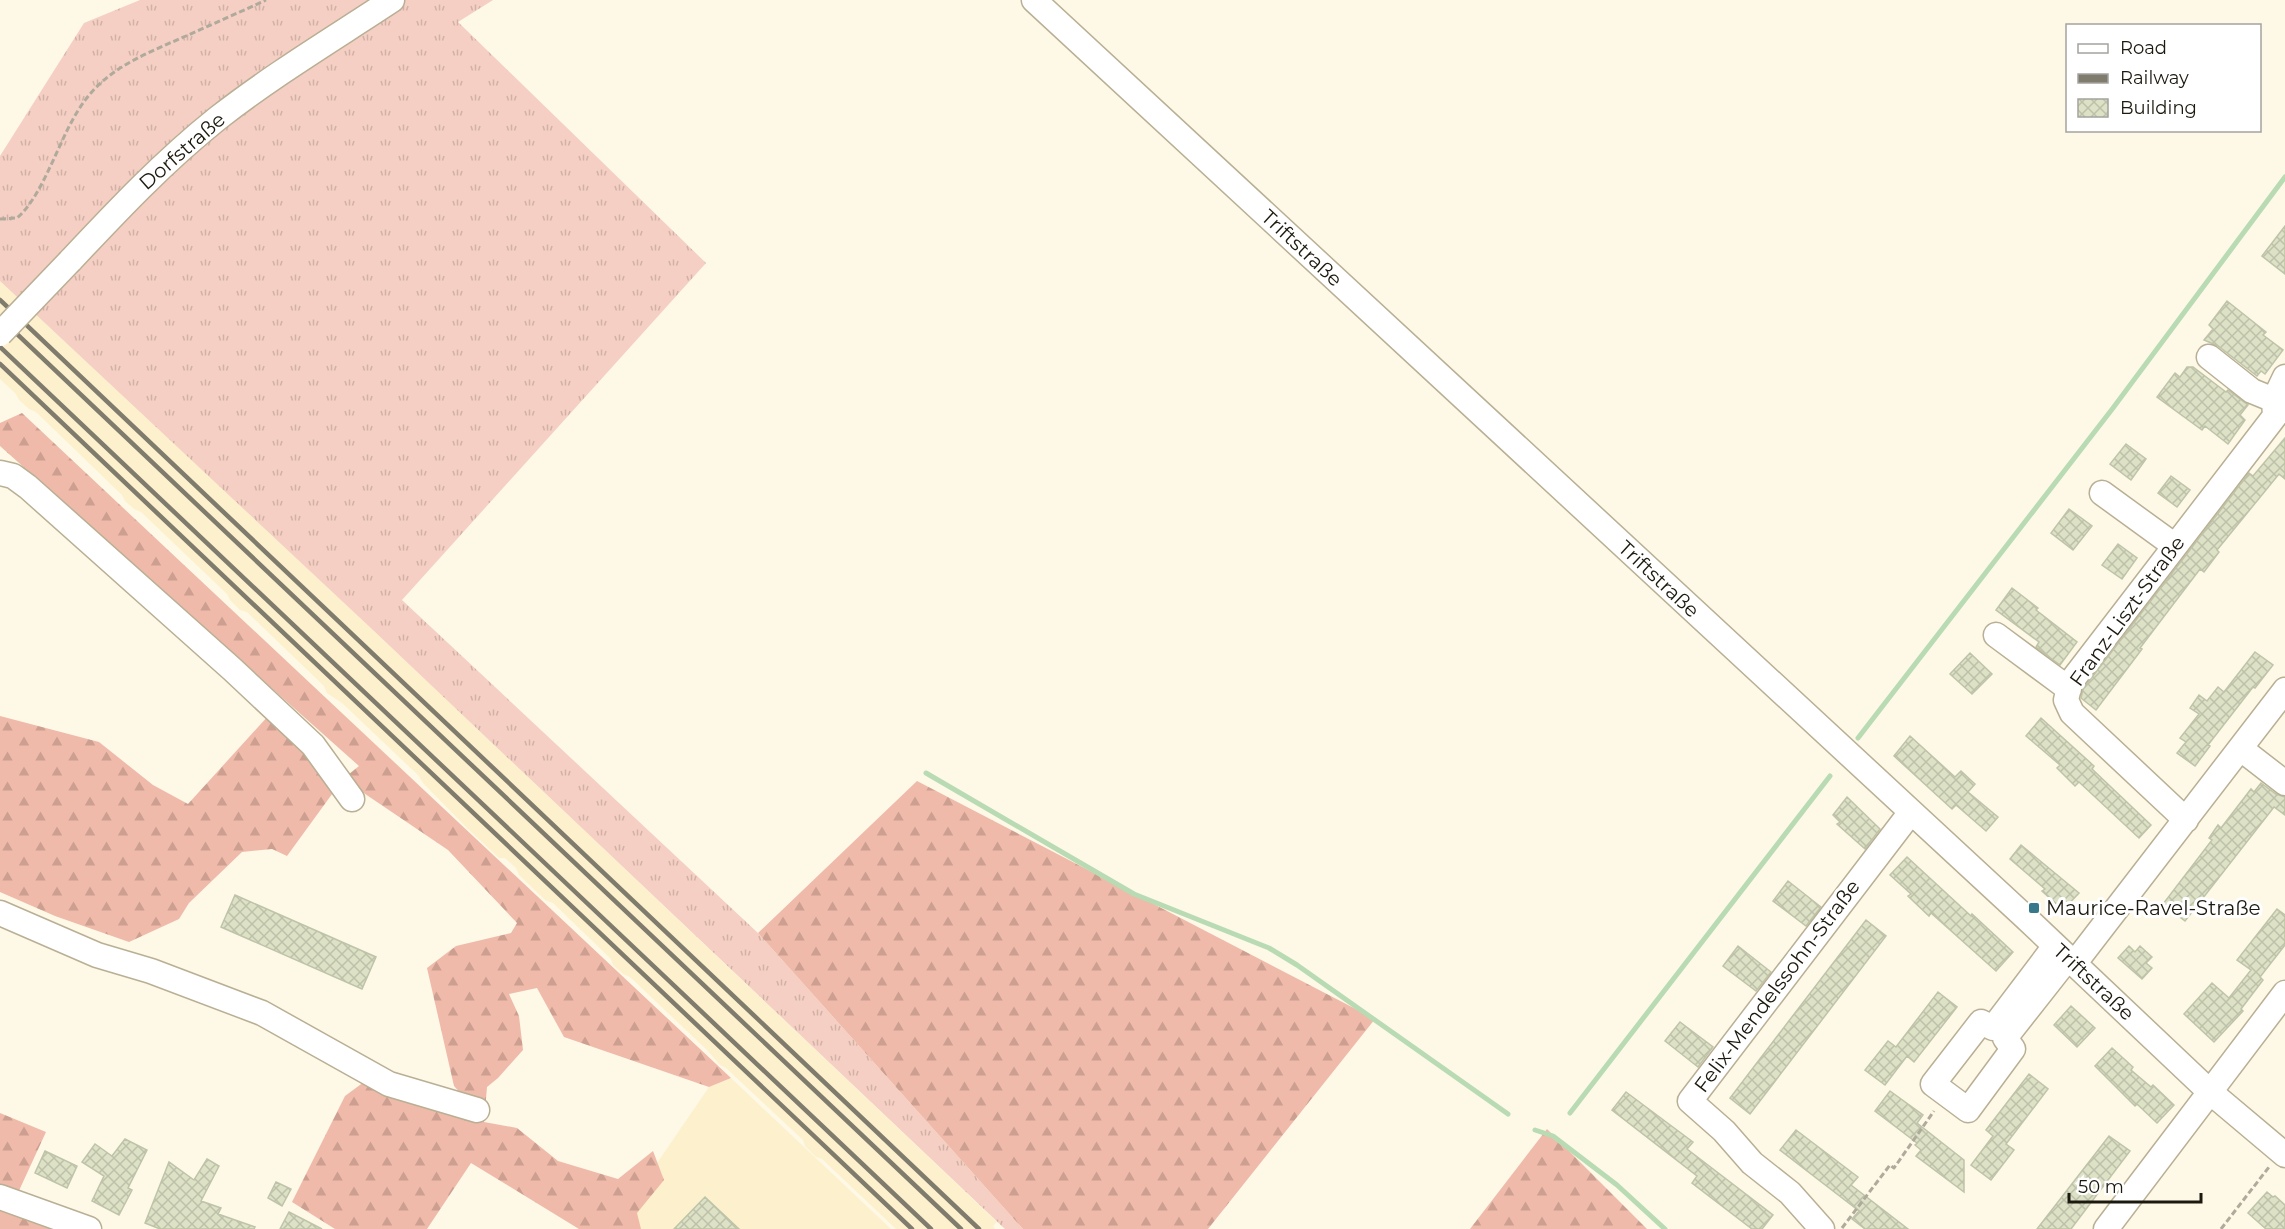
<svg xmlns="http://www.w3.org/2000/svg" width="2285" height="1229" font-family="Montserrat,sans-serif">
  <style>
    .built { fill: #fdf0cc }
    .grass { fill: url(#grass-tufts) }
    .forest { fill: url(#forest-firs) }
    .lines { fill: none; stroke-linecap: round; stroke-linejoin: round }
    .stream { stroke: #b8dbb3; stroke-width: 5 }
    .building { fill: url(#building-cross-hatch); stroke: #bec4a7; stroke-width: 1.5 }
    .minor-casing { stroke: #b9af94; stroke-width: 27 }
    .path { stroke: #afaa9b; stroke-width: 3; stroke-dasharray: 6 3; stroke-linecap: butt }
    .minor { stroke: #fff; stroke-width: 24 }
    .rail { stroke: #7f7b6d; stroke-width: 4.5 }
    .minor-bridge-casing { stroke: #b9af94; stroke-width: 27; stroke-linecap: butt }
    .minor-bridge { stroke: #fff; stroke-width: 24 }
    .poi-dot { fill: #37788b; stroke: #fff; stroke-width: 2 }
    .labels { text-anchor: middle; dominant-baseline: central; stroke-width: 6; stroke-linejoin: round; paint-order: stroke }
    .street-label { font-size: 20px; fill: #1c190e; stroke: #fff }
    .poi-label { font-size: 20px; fill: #1c190e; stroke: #fff; text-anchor: start }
  </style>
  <defs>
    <pattern id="grass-tufts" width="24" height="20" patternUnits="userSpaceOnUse" patternTransform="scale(1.5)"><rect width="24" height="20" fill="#f5cfc3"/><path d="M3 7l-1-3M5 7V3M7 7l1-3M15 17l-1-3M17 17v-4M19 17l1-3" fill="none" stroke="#d1b1a6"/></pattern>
    <pattern id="forest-firs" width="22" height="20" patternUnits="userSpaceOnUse" patternTransform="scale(1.5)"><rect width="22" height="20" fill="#efbaa9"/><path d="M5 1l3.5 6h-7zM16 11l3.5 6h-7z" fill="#cc9f90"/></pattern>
    <pattern id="building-cross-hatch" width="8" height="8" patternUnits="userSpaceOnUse" patternTransform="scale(1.5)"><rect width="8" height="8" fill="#dde2c6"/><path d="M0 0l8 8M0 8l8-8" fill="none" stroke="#bdc1a9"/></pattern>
  </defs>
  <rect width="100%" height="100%" fill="#fef8e7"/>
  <path class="built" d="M0 281 374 631 997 1222 993 1226 995 1229H896L822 1159 816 1157 805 1146 803 1140 726 1068 720 1065 707 1050 630 977 623 974 613 965 611 959 553 903 545 900 519 875 516 868 505 858H499L467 828 423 783 419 776 342 703 327 693 324 686 247 612 240 610 230 600 227 594 141 512 134 509 125 501 122 495 36 412 29 409 19 400 16 394 0 379Z
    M731 1078 891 1229H629L627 1207 709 1087Z"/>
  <path class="grass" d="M140 0H493L458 22 706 263 402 600 758 933 1023 1229H1005L374 631 0 281V156L84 23Z"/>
  <path class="forest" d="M22 413 731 1078 709 1087 564 1037 537 988 509 994 519 1016 523 1050 498 1078 487 1087 484 1122 517 1128 558 1161 618 1179 653 1151 664 1180 637 1213 641 1229H579L471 1163 427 1229H335L292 1202 345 1096 368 1079 471 1105 454 1086 427 968 456 946 511 933 517 923 448 850 343 779 287 856 272 849 242 852 189 903 179 919 129 942 55 916 0 892V716L99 742 153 785 188 804 269 715 343 779 359 766 0 446V423Z
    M917 781 1375 1019 1208 1229H1023L758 933Z
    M0 1113 46 1132 11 1208 66 1229H0Z
    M1547 1129 1647 1229H1470Z"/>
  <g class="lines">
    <path class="stream" d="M1858 738 2113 408 2285 177
      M926 773 1134 894 1269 948 1297 965 1508 1114
      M1570 1113 1830 776
      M1535 1130 1553 1136 1617 1185 1665 1229"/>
  </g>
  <path class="building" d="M2285 226V274L2262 256Z
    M2227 301 2266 332 2263 335 2283 350 2265 374 2261 371 2257 376 2218 346 2204 340 2213 329 2209 325Z
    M2187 367H2193L2226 392 2228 390 2248 405 2240 415 2245 420 2228 444 2205 426 2202 430 2157 397 2175 373 2180 377Z
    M2285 438V479L2279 474 2217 550 2219 552 2204 572 2200 569 2140 648 2142 649 2096 710 2081 698 2083 689 2249 473 2253 476Z
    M2126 444 2146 459 2131 480 2110 464Z
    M2171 476 2190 490 2177 507 2158 493Z
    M2069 509 2092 526 2073 550 2051 533Z
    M2118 544 2137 558 2122 579 2102 565Z
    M2012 588 2038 608 2036 610 2077 642 2060 665 2036 647 2039 642 1996 610Z
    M2255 652 2273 665 2255 688 2253 687 2208 745 2210 746 2195 766 2177 753 2186 742 2180 738 2199 714 2190 708 2199 695 2207 701 2218 687 2224 692Z
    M1970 653 1992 674 1972 694 1950 674Z
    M2041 718 2094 766 2092 769 2151 825 2139 838 2079 782 2075 786 2057 768 2060 765 2026 736Z
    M1910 736 1955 777 1961 771 1975 784 1968 792 1998 817 1986 831 1956 805 1952 809 1894 756Z
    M2261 783 2276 794 2285 797V815L2274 807 2185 921 2163 904 2212 840 2209 838 2218 825 2221 828 2251 789 2254 792Z
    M1847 797 1880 829 1865 849 1837 824 1840 822 1833 815Z
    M2021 845 2079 893 2063 910 2042 891 2045 889 2010 859Z
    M1907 857 1971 916 1972 914 2013 952 1996 971 1931 913 1929 916 1908 896 1911 894 1890 875Z
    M1788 881 1821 907 1806 926 1773 901Z
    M235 895 376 957 362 989 221 927Z
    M2277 909 2285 915V945L2260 977 2263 980 2241 1009 2243 1011 2214 1042 2184 1014 2212 983 2229 998 2251 970 2237 960Z
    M1866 920 1886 936 1750 1114 1730 1098Z
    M1738 946 1771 972 1756 991 1723 966Z
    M2129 946 2135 952 2140 946 2152 957 2146 963 2152 968 2142 979 2118 958Z
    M1938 992 1957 1007 1914 1062 1907 1056 1885 1085 1865 1070 1888 1041 1896 1047Z
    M2071 1006 2095 1028 2077 1047 2054 1025Z
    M1680 1022 1713 1047 1698 1067 1665 1041Z
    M2112 1048 2133 1067 2131 1070 2151 1087 2153 1085 2174 1105 2157 1123 2137 1104 2135 1106 2095 1066Z
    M2029 1074 2048 1089 2006 1144 2014 1150 1991 1180 1971 1165 1993 1136 1986 1130Z
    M1890 1091 1923 1115 1917 1123 1964 1160V1192L1916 1156 1921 1150 1915 1145 1917 1143 1875 1111Z
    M1626 1092 1693 1142 1687 1149 1773 1215 1762 1229H1752L1692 1183 1697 1176 1612 1110Z
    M1796 1130 1858 1177 1851 1185 1908 1229H1865L1852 1219 1859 1211 1780 1150Z
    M2109 1136 2130 1151 2071 1229H2037Z
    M125 1139 147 1150 128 1188 132 1190 119 1215 92 1201 104 1176 82 1162 95 1144 112 1156Z
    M45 1151 77 1166 67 1188 35 1173Z
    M207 1159 219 1166 201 1201 221 1208 218 1214 255 1227 254 1229H160L145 1223 169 1162 194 1180Z
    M276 1182 291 1189 282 1206 268 1198Z
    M2267 1192 2273 1197 2275 1196 2285 1205V1229H2266L2248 1213Z
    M705 1197 739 1229H674Z
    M289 1212 322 1229H280Z"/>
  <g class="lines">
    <g class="minor-casing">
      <path id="minor" d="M1034 0 2025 917 2209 1091 2285 1155
        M70 261C117 211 164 161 218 118 273 75 333 39 392 0
        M2209 357 2252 391 2274 400
        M0 473 13 476 28 487 232 669 313 745 352 799
        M2102 493 2175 546
        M1996 635 2069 689
        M2241 749 2285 783
        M2186 820 2072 713 2066 700 2070 683 2275 416 2274 400 2285 377
        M0 913 97 955 151 971 262 1013 389 1084 477 1110
        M2055 946 1993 1028 1981 1022 1933 1084 1968 1110 2013 1049 2005 1038 2068 958
        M2074 964 2285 690
        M0 1197 89 1229
        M1822 1229 1790 1193 1752 1163 1724 1131 1690 1101 1911 812
        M2106 1229 2285 993"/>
    </g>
    <path class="path" d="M0 219 17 218C46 193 60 132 86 99 111 66 150 52 186 36 213 24 240 12 266 0
      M1842 1228 1890 1165 1894 1168 1934 1111
      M2221 1229 2269 1167"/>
    <use href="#minor" class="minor"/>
    <path class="rail" d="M0 300 979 1229
      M0 318 961 1229
      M0 347 931 1229
      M0 364 912 1229"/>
    <g class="minor-bridge-casing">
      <path id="minor-bridge" d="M0 334 70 261"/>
    </g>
    <use href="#minor-bridge" class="minor-bridge"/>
  </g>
  <rect class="poi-dot" x="2028" y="902" width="12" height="12" rx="3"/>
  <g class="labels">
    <g class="street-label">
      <text transform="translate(182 151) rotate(-41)">Dorfstraße</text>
      <text transform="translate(1302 248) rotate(43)">Triftstraße</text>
      <text transform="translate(1659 579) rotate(43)">Triftstraße</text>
      <text transform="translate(2127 611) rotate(-54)">Franz-Liszt-Straße</text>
      <text transform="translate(2094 982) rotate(43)">Triftstraße</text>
      <text transform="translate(1777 986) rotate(-53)">Felix-Mendelssohn-Straße</text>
    </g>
    <g class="poi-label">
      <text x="2046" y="908">Maurice-Ravel-Straße</text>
    </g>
  </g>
  <rect x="2066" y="24" width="195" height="108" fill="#ffffff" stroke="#a4a39f" stroke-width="1.5"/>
  <rect x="2078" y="44" width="30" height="9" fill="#ffffff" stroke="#a4a39f" stroke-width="1.5"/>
  <text x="2120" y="54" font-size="18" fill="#1c190e">Road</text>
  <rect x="2078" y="74" width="30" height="9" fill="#7f7b6d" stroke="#a4a39f" stroke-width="1.5"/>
  <text x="2120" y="84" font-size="18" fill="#1c190e">Railway</text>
  <rect x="2078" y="99" width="30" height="18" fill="url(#building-cross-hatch)" stroke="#a4a39f" stroke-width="1.5"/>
  <text x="2120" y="114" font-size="18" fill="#1c190e">Building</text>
  <path d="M2069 1193v9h132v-9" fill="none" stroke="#1c190e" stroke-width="3"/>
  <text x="2078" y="1193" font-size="18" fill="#1c190e" stroke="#ffffff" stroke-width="4.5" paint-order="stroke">50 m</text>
</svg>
